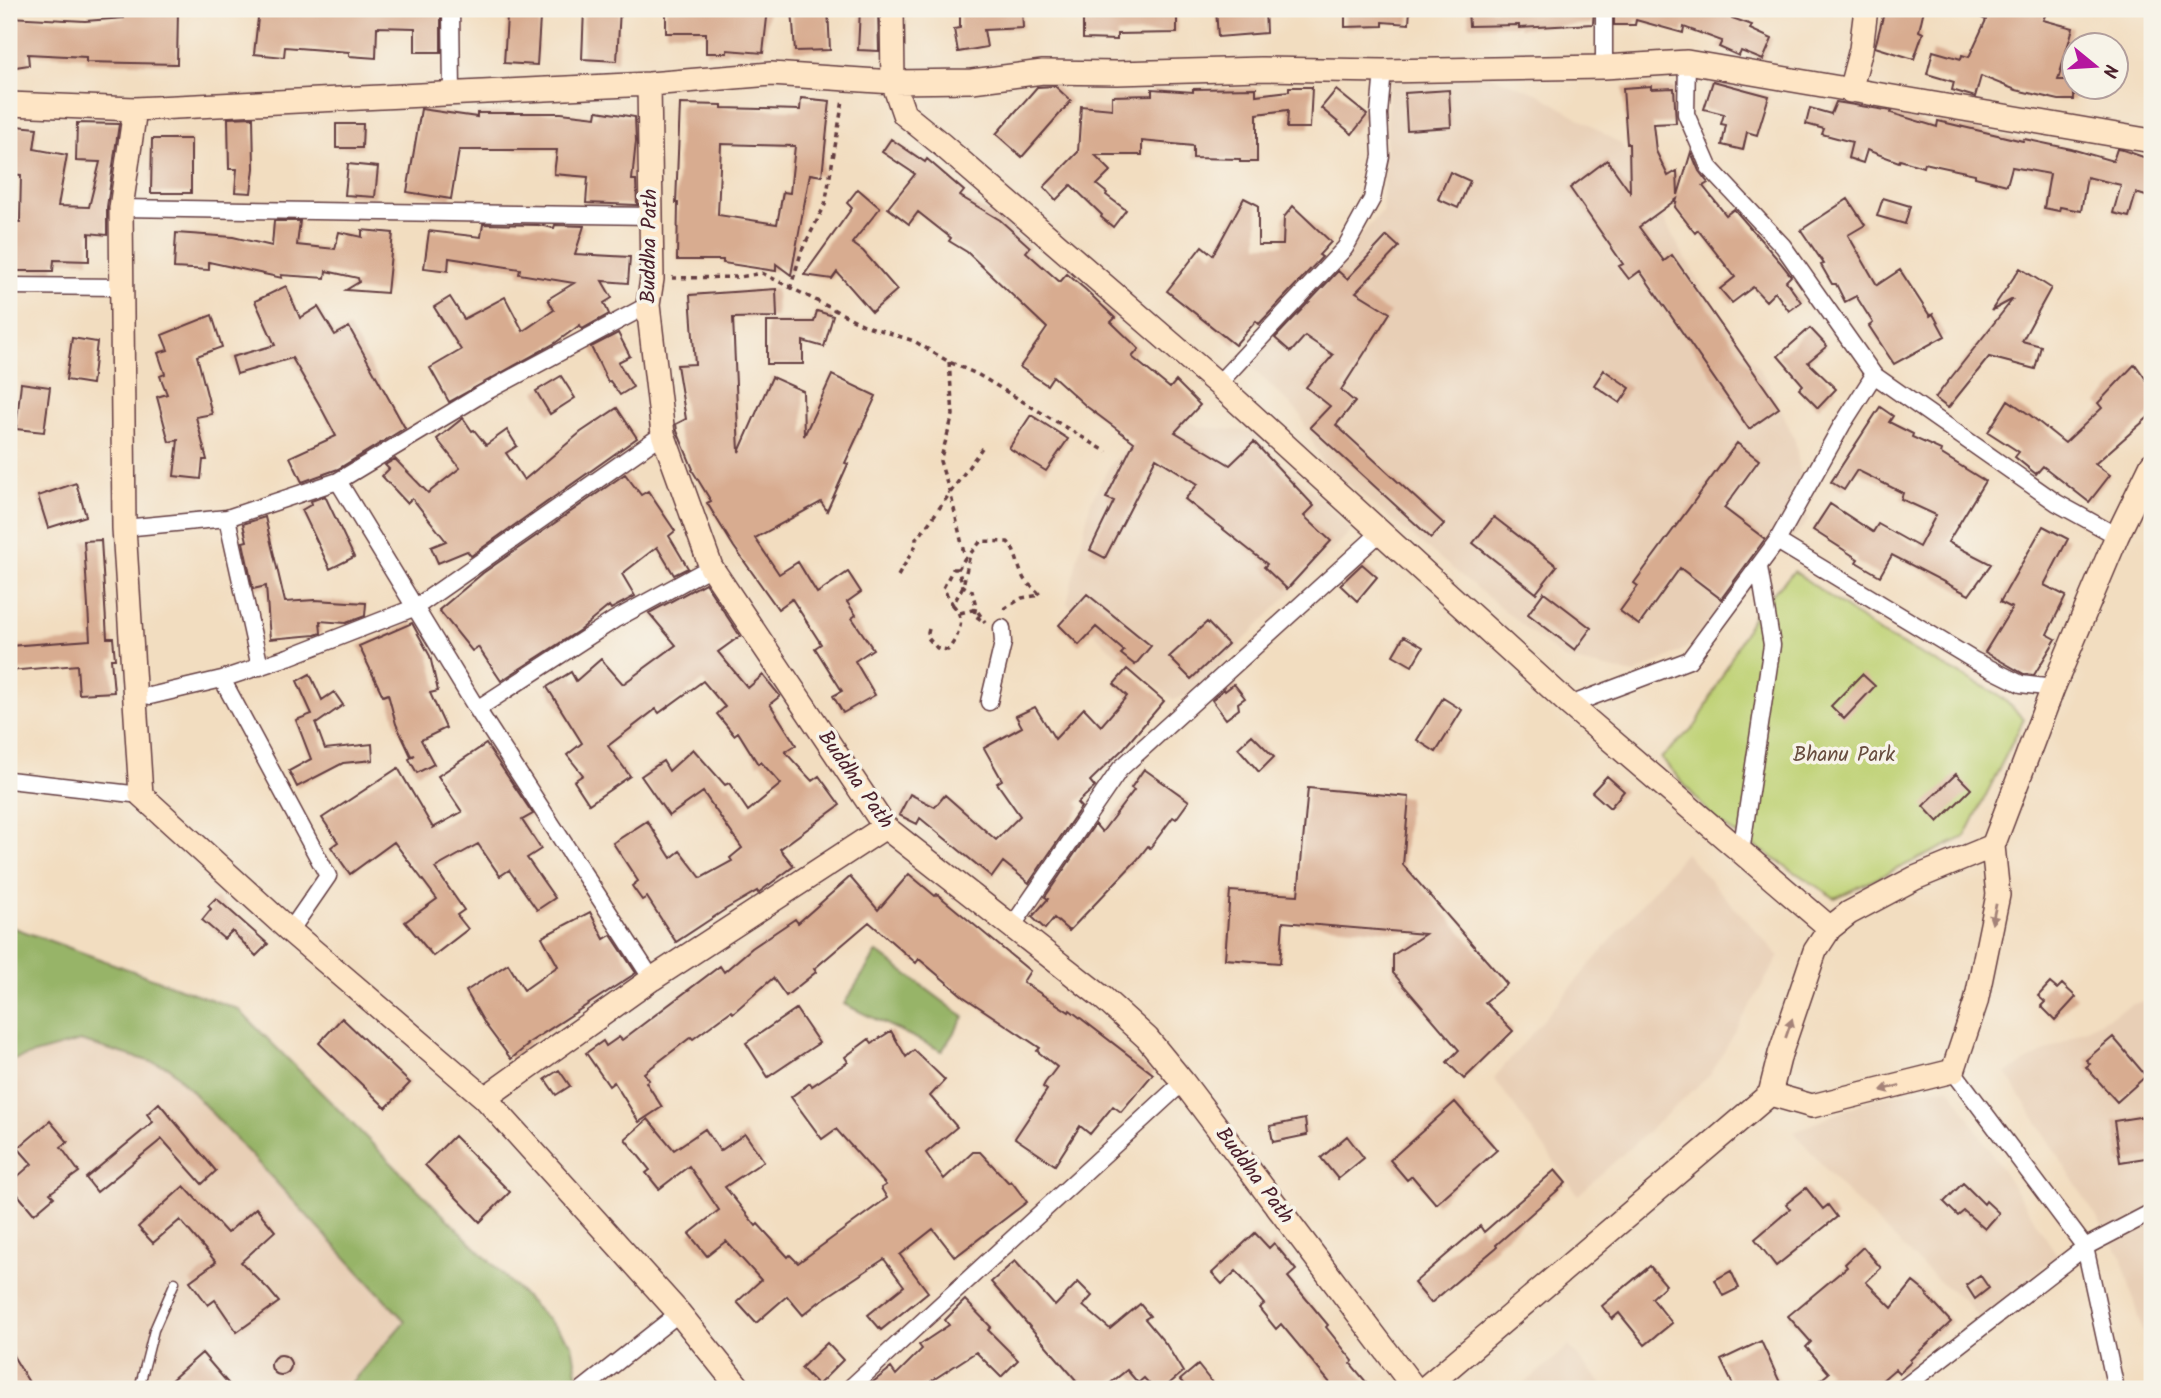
<svg xmlns="http://www.w3.org/2000/svg" width="2161" height="1398" font-family="Kalam,sans-serif">
  <style>
    .built { fill: #e8cfb6 }
    .green { fill: #bfd276; stroke: #847850; stroke-width: 2 }
    .forest { fill: #97b467; stroke: #706a49; stroke-width: 2 }
    .building { fill: #d8ac90; fill-rule: evenodd }
    .lines { fill: none; stroke-linecap: round; stroke-linejoin: round }
    .lane-casing { stroke: #633c41; stroke-width: 11 }
    .street-casing { stroke: #633c41; stroke-width: 19 }
    .secondary-casing { stroke: #633c41; stroke-width: 26 }
    .path { stroke: #633c41; stroke-width: 3.5; stroke-dasharray: 5 5; stroke-linecap: butt }
    .lane { stroke: #fff; stroke-width: 8 }
    .street { stroke: #fff; stroke-width: 16 }
    .secondary { stroke: #fee5c5; stroke-width: 23 }
    .oneway { fill: #a48278 }
    .labels { text-anchor: middle; dominant-baseline: central; stroke-width: 7; stroke-linejoin: round; paint-order: stroke }
    .street-label { font-size: 21px; fill: #4a1f2b; stroke: #f7f3e8 }
    .park-label { font-size: 21px; fill: #674c3e; stroke: #f7f3e8 }
  </style>
  <rect width="100%" height="100%" fill="#f7f3e8"/>
  <filter id="ink" filterUnits="userSpaceOnUse"><feTurbulence type="fractalNoise" baseFrequency=".0143" numOctaves="2"/><feDisplacementMap in="SourceGraphic" scale="14" xChannelSelector="R" yChannelSelector="G"/><feConvolveMatrix kernelMatrix="1 2 1 2 8 2 1 2 1" color-interpolation-filters="sRGB"/></filter>
  <filter id="wash" filterUnits="userSpaceOnUse"><feTurbulence type="fractalNoise" baseFrequency=".00686" numOctaves="4" result="noise"/><feDisplacementMap in="SourceGraphic" scale="28" xChannelSelector="R" yChannelSelector="G"/><feGaussianBlur stdDeviation="1.57" result="paint"/><feColorMatrix in="noise" values="0 0 0 0 0 0 0 0 0 0 0 0 0 0 0 0 0 1.4 0 .05"/><feComposite in="paint" operator="in"/></filter>
  <g filter="url(#wash)">
    <rect width="100%" height="100%" fill="#f2ddc0"/>
    <path class="built" d="M1489 75 1539 94 1621 144 1702 288 1770 385 1795 440 1808 521 1685 649 1634 674 1564 659 1322 463 1300 414 1245 361 1382 212 1390 78Z
      M1152 404 1201 427 1251 431 1352 530 1194 691 1174 700 1108 647 1067 603 1091 501 1109 467 1132 443Z
      M1685 853 1779 956 1711 1074 1578 1195 1494 1078Z
      M2152 999V1367L2121 1256 2006 1073 2131 1005Z
      M80 1041 169 1067 405 1321 346 1389H9V1061Z
      M1950 1088 2057 1255 1979 1319 1965 1301 1936 1279 1842 1188 1794 1132 1874 1098 1921 1090Z
      M1569 1346 1606 1389H1518Z"/>
    <path class="green" d="M1794 571 1882 634 1998 694 2024 719 1965 837 1835 898 1716 821 1661 758 1697 724 1755 612Z"/>
    <path class="forest" d="M9 926 238 1009 572 1344 580 1389H346L405 1321 169 1067 80 1041 9 1061Z
      M877 952 964 1017 942 1051 844 1004Z"/>
    <g id="blocks">
      <path class="building" d="M124 9H178L177 64 86 62V57L28 54 29 65 9 68V17L85 21 124 18Z
        M259 9H441V52H415V28L377 27 376 58 349 56V52L285 47 284 57 254 54Z
        M584 9H620L617 61 582 59Z
        M666 9H768L763 53 727 50V53H706V33H666Z
        M792 9H828L830 50 795 51Z
        M860 9H878L879 51 858 50Z
        M960 9H1022L1023 28 984 30 987 47 958 52 954 29 960 28Z
        M1083 9H1177V33L1117 34V40L1083 39Z
        M1216 9H1265L1266 33 1218 37Z
        M1345 9H1410L1409 24 1383 22V26L1345 27Z
        M1468 9H1594L1593 24 1519 28V25L1469 26Z
        M1614 9H1707L1752 25 1750 29 1772 39 1763 60 1741 51 1739 56 1719 47 1722 41 1684 27 1683 33 1636 20 1635 25H1614Z
        M1885 9H1924L1919 31 1923 33 1914 59 1875 47Z
        M1965 9H2048L2043 20 2073 28 2058 80H2074V100H2059L2016 90 1981 76 1975 97 1972 96 1952 90 1954 82 1927 74 1933 51 1961 59 1962 55 1969 57 1986 20Z
        M507 17 540 18 537 65 504 63Z
        M1713 81 1769 96 1757 135 1747 132 1743 150 1722 145 1726 125 1721 124 1724 114 1704 109Z
        M1055 86 1071 101 1022 157 996 134 1037 87Z
        M1651 86V89L1674 88 1676 123 1653 124 1656 151 1668 176 1677 171 1678 195 1691 152 1699 171 1708 183 1703 186 1726 215 1734 209 1780 262 1791 276 1786 281 1801 302 1789 311 1775 292 1766 301 1753 287 1732 303 1720 289 1735 277 1698 230 1695 233 1675 207 1677 199 1639 227 1664 261 1672 255 1779 408 1749 429 1640 271 1629 279 1619 266 1623 264 1570 188 1607 160 1630 192 1629 144H1627L1623 88Z
        M1289 87H1312L1310 128H1287L1288 110 1257 114V162H1240V159L1193 158V146L1142 141V155H1095L1111 171 1097 185 1107 193 1106 195 1126 210 1113 227 1101 217 1102 215 1071 185 1056 200 1044 187 1078 152 1081 106 1112 109V96L1152 95V89L1193 92V89L1256 88V95L1289 91Z
        M1336 90 1367 115 1352 134 1321 108Z
        M1449 90 1451 127 1407 130 1405 93Z
        M801 98 830 101 822 176 810 174 791 275 776 264V271L723 263V260H677L678 203H676L680 104 722 105V108L800 110ZM721 144 795 146 790 193 783 192 777 224 718 215Z
        M1836 102 1892 111 1891 113 1937 127 1938 121 2023 141 2024 139 2071 149 2113 161 2117 149 2123 150 2152 160V198L2136 193 2129 217 2113 213 2121 185 2087 177 2081 211 2060 207 2059 211 2044 208 2050 174 2012 167 2007 185 1975 177V174L1924 163 1923 167 1900 160 1899 162 1867 150 1863 163 1848 158 1852 142 1822 134 1824 129 1806 124 1810 108 1831 114Z
        M421 109 477 117V113H561L596 117 597 111 635 117 636 141 632 180H636L637 205 586 203 588 177 554 174 557 150H459L451 199 407 192Z
        M253 117 254 168 251 193 235 192 237 169H229L228 118Z
        M77 123 119 124 107 207V235L89 233V261L54 260 53 271H9V221L20 222 21 175 11 174 17 126 37 128 34 149 67 155 58 206 89 207 100 162 76 161Z
        M336 124H363L362 148H336Z
        M152 139H191V193H151Z
        M891 139 925 162 927 159 964 191 960 196 1000 220 1030 247 1026 252 1060 282 1067 274 1086 290 1115 318 1111 322 1139 349 1132 357 1170 388 1176 381 1200 405 1175 432 1230 465 1254 442 1314 506 1304 516 1331 541 1287 589 1264 567 1267 564 1185 499 1198 484 1156 458 1105 558 1090 550 1114 501 1106 498 1134 442 1086 406 1053 376 1047 385 1020 367 1047 328 967 252 949 241 951 238 918 212 909 224 888 208 915 174 882 152Z
        M348 164 378 167 375 197 345 195Z
        M1450 172 1470 181 1458 208 1438 199Z
        M858 189 880 208 852 243 863 251 897 290 872 312 837 272 832 279 804 275 852 208 847 203Z
        M1244 198 1258 205V245H1283L1284 217 1293 206 1331 242 1319 255 1322 257 1259 324 1256 321 1235 345 1167 291 1202 246 1213 255Z
        M1883 198 1910 206 1905 224 1877 216Z
        M1848 199 1865 225 1848 235 1877 285 1900 270 1930 316 1933 314 1945 336 1894 364 1869 326 1873 323 1856 296 1845 302 1836 284H1832L1821 265 1824 264 1801 230Z
        M274 221H300L297 245 335 249 339 232 362 237V230L393 233 387 293 346 290 359 282 358 278 326 271 325 278 281 275 282 278 209 262V270L174 268 176 233 233 237 272 246Z
        M483 224 538 225 554 228 555 225 584 226 575 254 630 257 628 283 602 281 612 298 604 303 609 314 582 329 580 325 555 343 449 402 430 368 461 350 434 307 450 297 464 319 505 297 523 331 554 310 548 299 574 283 519 274 520 269 449 258 448 271 424 268 429 231 481 237Z
        M1387 236 1399 247 1356 292 1390 313 1341 390 1355 402 1336 425 1444 524 1431 538 1310 427 1330 406 1306 387 1333 355 1305 336 1291 352 1275 338 1338 271 1347 279Z
        M2020 268 2051 288 2022 341 2041 346 2035 369 1989 357 1948 408 1935 398 2013 299 1991 311Z
        M286 286 300 318 318 307 335 335 349 327 405 428 338 469 302 482 290 457 336 436 319 404 292 358 237 374 232 357 275 345 255 301Z
        M776 289 777 317 733 318 739 452 772 377 803 391 804 436 832 375 876 396 845 463 848 464 827 511 821 502 755 538 779 574 798 562 817 593 848 572 861 592 847 602 856 615 852 618 873 649 855 661 875 695 843 713 833 696 842 691 815 648 821 644 792 599 778 609 734 547 707 503 711 501 692 470 693 469 677 431 676 424 686 419 677 365 695 364 690 295Z
        M817 311 833 316 824 347 803 341V364H767V322H814Z
        M212 315 222 347 197 356 212 414 196 417 207 460H203L201 479 174 476 178 440 169 442 157 397 167 394 160 376 165 374 158 353 168 350 162 335Z
        M1810 328 1827 346 1808 362 1836 389 1818 408 1799 389 1803 385 1778 356Z
        M618 333 630 356 618 362 633 387 620 395 610 381 608 382 591 347Z
        M72 338 97 342 92 384 66 380Z
        M2135 364 2152 388V414L2095 464 2110 475 2089 502 2043 466 2036 474 2015 457 2019 452 1988 432 2008 400 2030 415 2065 443 2102 408 2098 403Z
        M1604 370 1630 388 1620 403 1594 385Z
        M561 376 575 398 550 414 536 391Z
        M21 383 50 387 44 432 16 429Z
        M1880 407 1893 416 1889 422 1913 434 1912 437 1941 450 1940 453 1985 481 1948 542 1991 564 1969 595 1892 555 1880 576 1856 562 1858 559 1813 530 1830 504 1873 532 1878 524 1919 547 1936 515 1901 499 1903 493 1857 470 1844 490 1831 482Z
        M617 408 637 438 471 556 467 551 438 563 431 547 446 541 412 498 407 503 382 476 389 469 385 465 395 459 428 493 460 468 437 439 463 418 472 431 474 430 486 445 507 430 517 446 506 453 524 480 581 432Z
        M1031 415 1068 439 1046 471 1009 448Z
        M1737 443 1759 460 1724 508 1765 539 1721 599 1680 568 1639 625 1620 611 1638 586 1634 583Z
        M625 474 641 495 648 491 675 531 669 536 688 568 674 575 657 547 622 574 635 596 611 609 609 606 580 630 501 681 478 647 472 651 439 610 483 573Z
        M76 483 86 516 48 528 38 496Z
        M325 496 354 557 330 569 302 510 312 504 311 501Z
        M265 517 285 602 315 600 366 603 365 616 346 623 320 621 321 633 315 635 270 639 266 586 253 589 243 542 247 541 243 524Z
        M1494 517 1557 566 1536 593 1473 543Z
        M2043 526 2068 539 2044 585 2066 596 2047 634 2056 639 2034 675 2024 674 1985 652 2012 608 2000 602Z
        M101 540 107 638H113L115 659H111L114 692 79 694 77 665 9 671V646L90 640 84 541Z
        M1362 564 1377 577 1357 601 1340 585Z
        M705 583 740 636 718 652 748 688 763 675 780 696 770 704 796 745 785 752 812 781 819 776 840 805 780 849 794 866 758 893 757 891 726 909 676 942 647 897 642 900 632 886 638 881 613 843 647 821 671 858 680 851 701 878 732 861 730 858 742 848 703 792 669 816 641 776 663 761 669 771 693 749 725 785 729 783 748 811 781 784 761 762 758 764 738 732 734 735 717 714 725 707 703 681 659 713 656 709 608 746 630 776 589 804 574 781 583 775 567 755 582 743 547 687 571 672 576 681 601 659 623 684 676 645 649 613Z
        M1544 592 1591 628 1575 650 1528 614Z
        M1087 594 1151 646 1135 665 1121 654 1124 651 1096 627 1079 645 1059 625Z
        M1207 622 1228 644 1191 679 1169 657Z
        M412 623 430 656 438 691 430 693 446 728 421 740 434 764 417 773 409 759 415 755 411 756 396 724 388 694 383 696 359 646Z
        M1404 636 1423 647 1412 666 1393 655Z
        M1127 669 1164 701 1124 748 1090 781 1095 787 1077 803 1081 807 1029 883 1003 862 992 877 920 818 917 824 899 815 910 794 935 807 945 795 996 840 1020 816 997 783 1002 780 984 748 1022 727 1016 716 1035 707 1055 739 1084 708 1101 726 1127 696 1114 684Z
        M310 674 322 700 334 692 343 705 316 724 315 722 325 749 372 744 373 760 343 763 297 787 289 771 311 759 296 720 312 714 297 681Z
        M1862 674 1875 686 1844 719 1831 706Z
        M1234 684 1245 698 1238 703 1239 709 1226 719 1212 700 1224 689 1225 691Z
        M1443 698 1462 710 1436 752 1417 740Z
        M1252 735 1274 757 1259 772 1238 748Z
        M486 744 533 814 522 820 541 849 527 858 555 898 537 910 509 870 500 876 478 844 435 868 464 910 457 915 468 929 433 956 405 922 437 899 394 842 350 874 331 847 338 842 322 818 398 768 433 828 462 812 438 776Z
        M1144 769 1189 801 1176 819 1173 817 1150 848 1148 846 1137 860 1069 931 1054 918 1045 929 1032 917 1048 899 1045 897 1095 824 1102 832 1134 790 1131 788Z
        M1956 774 1971 789 1938 822 1923 806Z
        M1607 776 1624 791 1610 808 1592 792Z
        M1308 788 1409 797 1403 865 1507 984 1485 1002 1513 1031 1464 1079 1447 1062 1459 1050 1393 973V955L1425 934 1283 922 1280 963 1225 959 1230 891 1298 895Z
        M909 874 935 896 937 894 1030 971 1023 982 1069 1012 1070 1010 1153 1074 1121 1112 1113 1106 1090 1134 1080 1126 1055 1165 1015 1138 1047 1090 1043 1087 1045 1083 1057 1067 1037 1051 1040 1048 964 997 919 959 916 963 869 922 814 969 816 972 786 996 773 978 733 1013 731 1011 693 1039 691 1037 644 1073 649 1080 646 1082 662 1107 639 1122 614 1082 609 1086 586 1053 603 1041 606 1046 619 1037 622 1040 720 966 724 972 752 948 795 919 798 923 850 877 878 910Z
        M216 898 268 944 256 956 232 931 224 939 202 920 211 909 208 906Z
        M590 912 604 939 611 935 636 973 527 1044 528 1045 511 1059 485 1024 466 991 508 964 524 990 558 966 542 937Z
        M2050 983 2057 989 2062 984 2076 997 2055 1020 2041 1006 2045 1002 2038 996Z
        M796 1009 819 1043 768 1077 746 1043Z
        M342 1018 410 1083 386 1108 319 1043Z
        M891 1031 906 1057 914 1050 945 1080 930 1096 957 1127 926 1153 944 1179 973 1152H980L1009 1183 1011 1181 1027 1202 955 1257 933 1229 900 1255 928 1292 881 1330 868 1315 904 1286 884 1259 819 1302 803 1315 787 1296 756 1323 737 1302 761 1280 726 1241 707 1256 689 1234 719 1210 689 1166 659 1189 646 1173 650 1170 625 1139 648 1119 674 1150 705 1129 720 1151 745 1134 764 1161 725 1187 756 1226 758 1224 788 1257 790 1255 798 1263 887 1198 881 1188 886 1185 836 1129 822 1139 791 1097 810 1083 812 1086 848 1062 845 1057 869 1039 872 1043Z
        M2113 1037 2146 1076 2117 1102 2086 1067 2090 1064 2086 1060Z
        M559 1070 570 1086 556 1095 545 1079Z
        M1455 1102 1497 1150 1436 1204 1412 1176 1407 1180 1390 1160Z
        M159 1103 216 1171 202 1184 162 1139 97 1192 86 1178 153 1122 147 1114Z
        M2152 1115V1157L2120 1162 2114 1121Z
        M1305 1119 1307 1135 1273 1142 1270 1126Z
        M50 1121 68 1142 61 1147 79 1172 50 1193 54 1197 34 1214 9 1184 32 1164 18 1148Z
        M454 1136 510 1192 480 1222 425 1165Z
        M1347 1136 1364 1158 1338 1179 1321 1158Z
        M1555 1170 1566 1183 1496 1245 1497 1247 1431 1303 1414 1283 1480 1226 1484 1232Z
        M1963 1183 1984 1204 1986 1201 1999 1213 1985 1229 1964 1211 1958 1216 1944 1202Z
        M184 1186 227 1233 256 1208 275 1231 241 1262 269 1290 279 1302 237 1332 215 1300 208 1305 190 1281 216 1262 180 1220 153 1243 138 1227Z
        M1806 1188 1823 1209 1828 1205 1837 1217 1776 1266 1755 1239 1790 1209 1786 1204Z
        M1255 1233 1269 1248 1274 1243 1296 1270 1288 1277 1328 1325 1326 1327 1353 1361 1351 1364 1372 1389H1335L1281 1324 1276 1329 1259 1308 1264 1304 1236 1271 1222 1284 1212 1273Z
        M1863 1247 1881 1268 1866 1282 1892 1308 1913 1282 1928 1294 1927 1296 1951 1322 1910 1360 1911 1362 1899 1373 1895 1369 1872 1389H1810L1829 1373 1806 1347 1811 1342 1788 1316 1847 1267 1845 1264Z
        M1015 1261 1055 1306 1078 1282 1092 1296 1083 1306 1110 1329 1140 1304 1150 1316 1145 1319 1166 1344 1183 1372 1163 1389H1154L1144 1378 1138 1383 1127 1370 1103 1389H1066L1076 1380 991 1282Z
        M1650 1266 1666 1285 1652 1298 1672 1323 1645 1345 1619 1313 1612 1319 1602 1306Z
        M1731 1271 1739 1288 1723 1296 1715 1280Z
        M1980 1275 1989 1288 1975 1299 1966 1285Z
        M965 1300 991 1327 988 1330 1018 1360 1001 1377 976 1352 919 1389H864L891 1368 896 1375 922 1349 919 1345 949 1325 945 1320Z
        M1761 1341 1783 1389H1735L1721 1360Z
        M827 1343 843 1360 818 1385 801 1368Z
        M9 1349 33 1389H9Z
        M202 1353 233 1389H161Z
        M271 1365a10 10 0 1 1 20 0a10 10 0 1 1-20 0Z
        M1198 1365 1217 1389H1188L1180 1380Z"/>
    </g>
  </g>
  <g filter="url(#ink)">
    <use href="#blocks" fill-opacity="0" stroke="#633c41" stroke-width="2"/>
    <g class="lines">
      <g class="lane-casing">
        <path id="lane" d="M139 1389 154 1330 175 1282"/>
      </g>
      <g class="street-casing">
        <path id="street" d="M451 9 452 93
          M1604 9V67
          M1687 62 1686 114 1709 167 1783 246 1874 375 2057 503 2117 536
          M121 208 652 216
          M9 286 124 287
          M1218 384 1345 248 1372 199 1381 156 1379 114 1383 71
          M338 481 477 709 652 979
          M227 518 260 667
          M124 528 227 518 338 481 482 394 648 305
          M1777 541 1975 661 2021 684 2053 688
          M222 679 328 876 290 931
          M134 693 150 696 222 679 288 657 416 607 663 434
          M989 702 1003 643 1002 628
          M1570 705 1689 660 1777 541 1842 425 1874 375
          M477 709 614 620 711 567
          M9 780 141 795
          M1741 852 1772 645 1759 567
          M1011 928 1120 769 1382 531
          M1953 1071 2085 1247 2116 1389
          M583 1389 679 1313
          M849 1389 1183 1082
          M1902 1389 2085 1247 2152 1212"/>
      </g>
      <g class="secondary-casing">
        <path id="secondary" d="M892 9 893 82 904 114 941 144 1218 384 1570 705 1830 928
          M649 84 652 279 648 305 663 434 711 567 885 827 1103 998 1147 1038 1183 1082 1415 1389
          M1850 91 1861 49 1866 9
          M9 104 135 109 649 84 771 74 893 82 972 81 1043 72 1117 73 1261 69 1383 71 1604 67 1687 62 2152 141
          M135 109 121 208 124 528 141 795 290 931 485 1098 679 1313 740 1389
          M1770 1094 1812 1106 1953 1071 1976 1002 1998 895 1993 846 2053 688 2117 536 2152 464
          M485 1098 652 979 885 827
          M1424 1389 1770 1094 1780 1054 1815 951 1830 928 1849 913 1915 878 1993 846"/>
      </g>
      <path class="path" d="M672 278 740 277 762 273 864 325 914 341 949 362 977 374 1107 452
        M790 289 802 250 825 205 843 100
        M949 362 953 415 940 461 952 500 965 558 958 569 963 586 972 591 976 606 974 615 983 621
        M898 576 916 545V538L921 534 982 448
        M953 605 943 588 953 569H958
        M960 613 976 609 985 622
        M929 629 927 637 937 648 948 650C959 635 967 620 953 605L963 586 970 554 981 541 1008 542C1018 555 1017 566 1024 579 1028 585 1035 588 1040 595L1022 598 1001 611"/>
      <use href="#lane" class="lane"/>
      <use href="#street" class="street"/>
      <use href="#secondary" class="secondary"/>
    </g>
    <defs><path id="oneway-solid" d="M-6-.8H1V-3.2L6.5 0L1 3.2V.8H-6Z" transform="scale(1.75)"/></defs>
    <g class="oneway">
      <use href="#oneway-solid" transform="translate(1994 914) rotate(102)"/>
      <use href="#oneway-solid" transform="translate(1789 1028) rotate(-71)"/>
      <use href="#oneway-solid" transform="translate(1890 1088) rotate(165)"/>
    </g>
  </g>
  <g class="labels">
    <g class="street-label">
      <text transform="translate(650 246) rotate(-89)">Buddha Path</text>
      <text transform="translate(855 780) rotate(55)">Buddha Path</text>
      <text transform="translate(1254 1176) rotate(53)">Buddha Path</text>
    </g>
    <g class="park-label">
      <text x="1844" y="755">Bhanu Park</text>
    </g>
  </g>
  <rect width="2161" height="1398" fill="none" stroke="#f7f3e8" stroke-width="35"/>
  <g transform="translate(2095 66) rotate(108)"><circle r="33" fill="#f7f3e8" stroke="#b29e9c" stroke-width="2"/>
  <path d="M0-5L12 26L0 18L-12 26Z" fill="#b5179e"/>
  <text y="-10" font-size="19" font-weight="bold" text-anchor="middle" fill="#4a1f2b">N</text>
  </g>
</svg>
